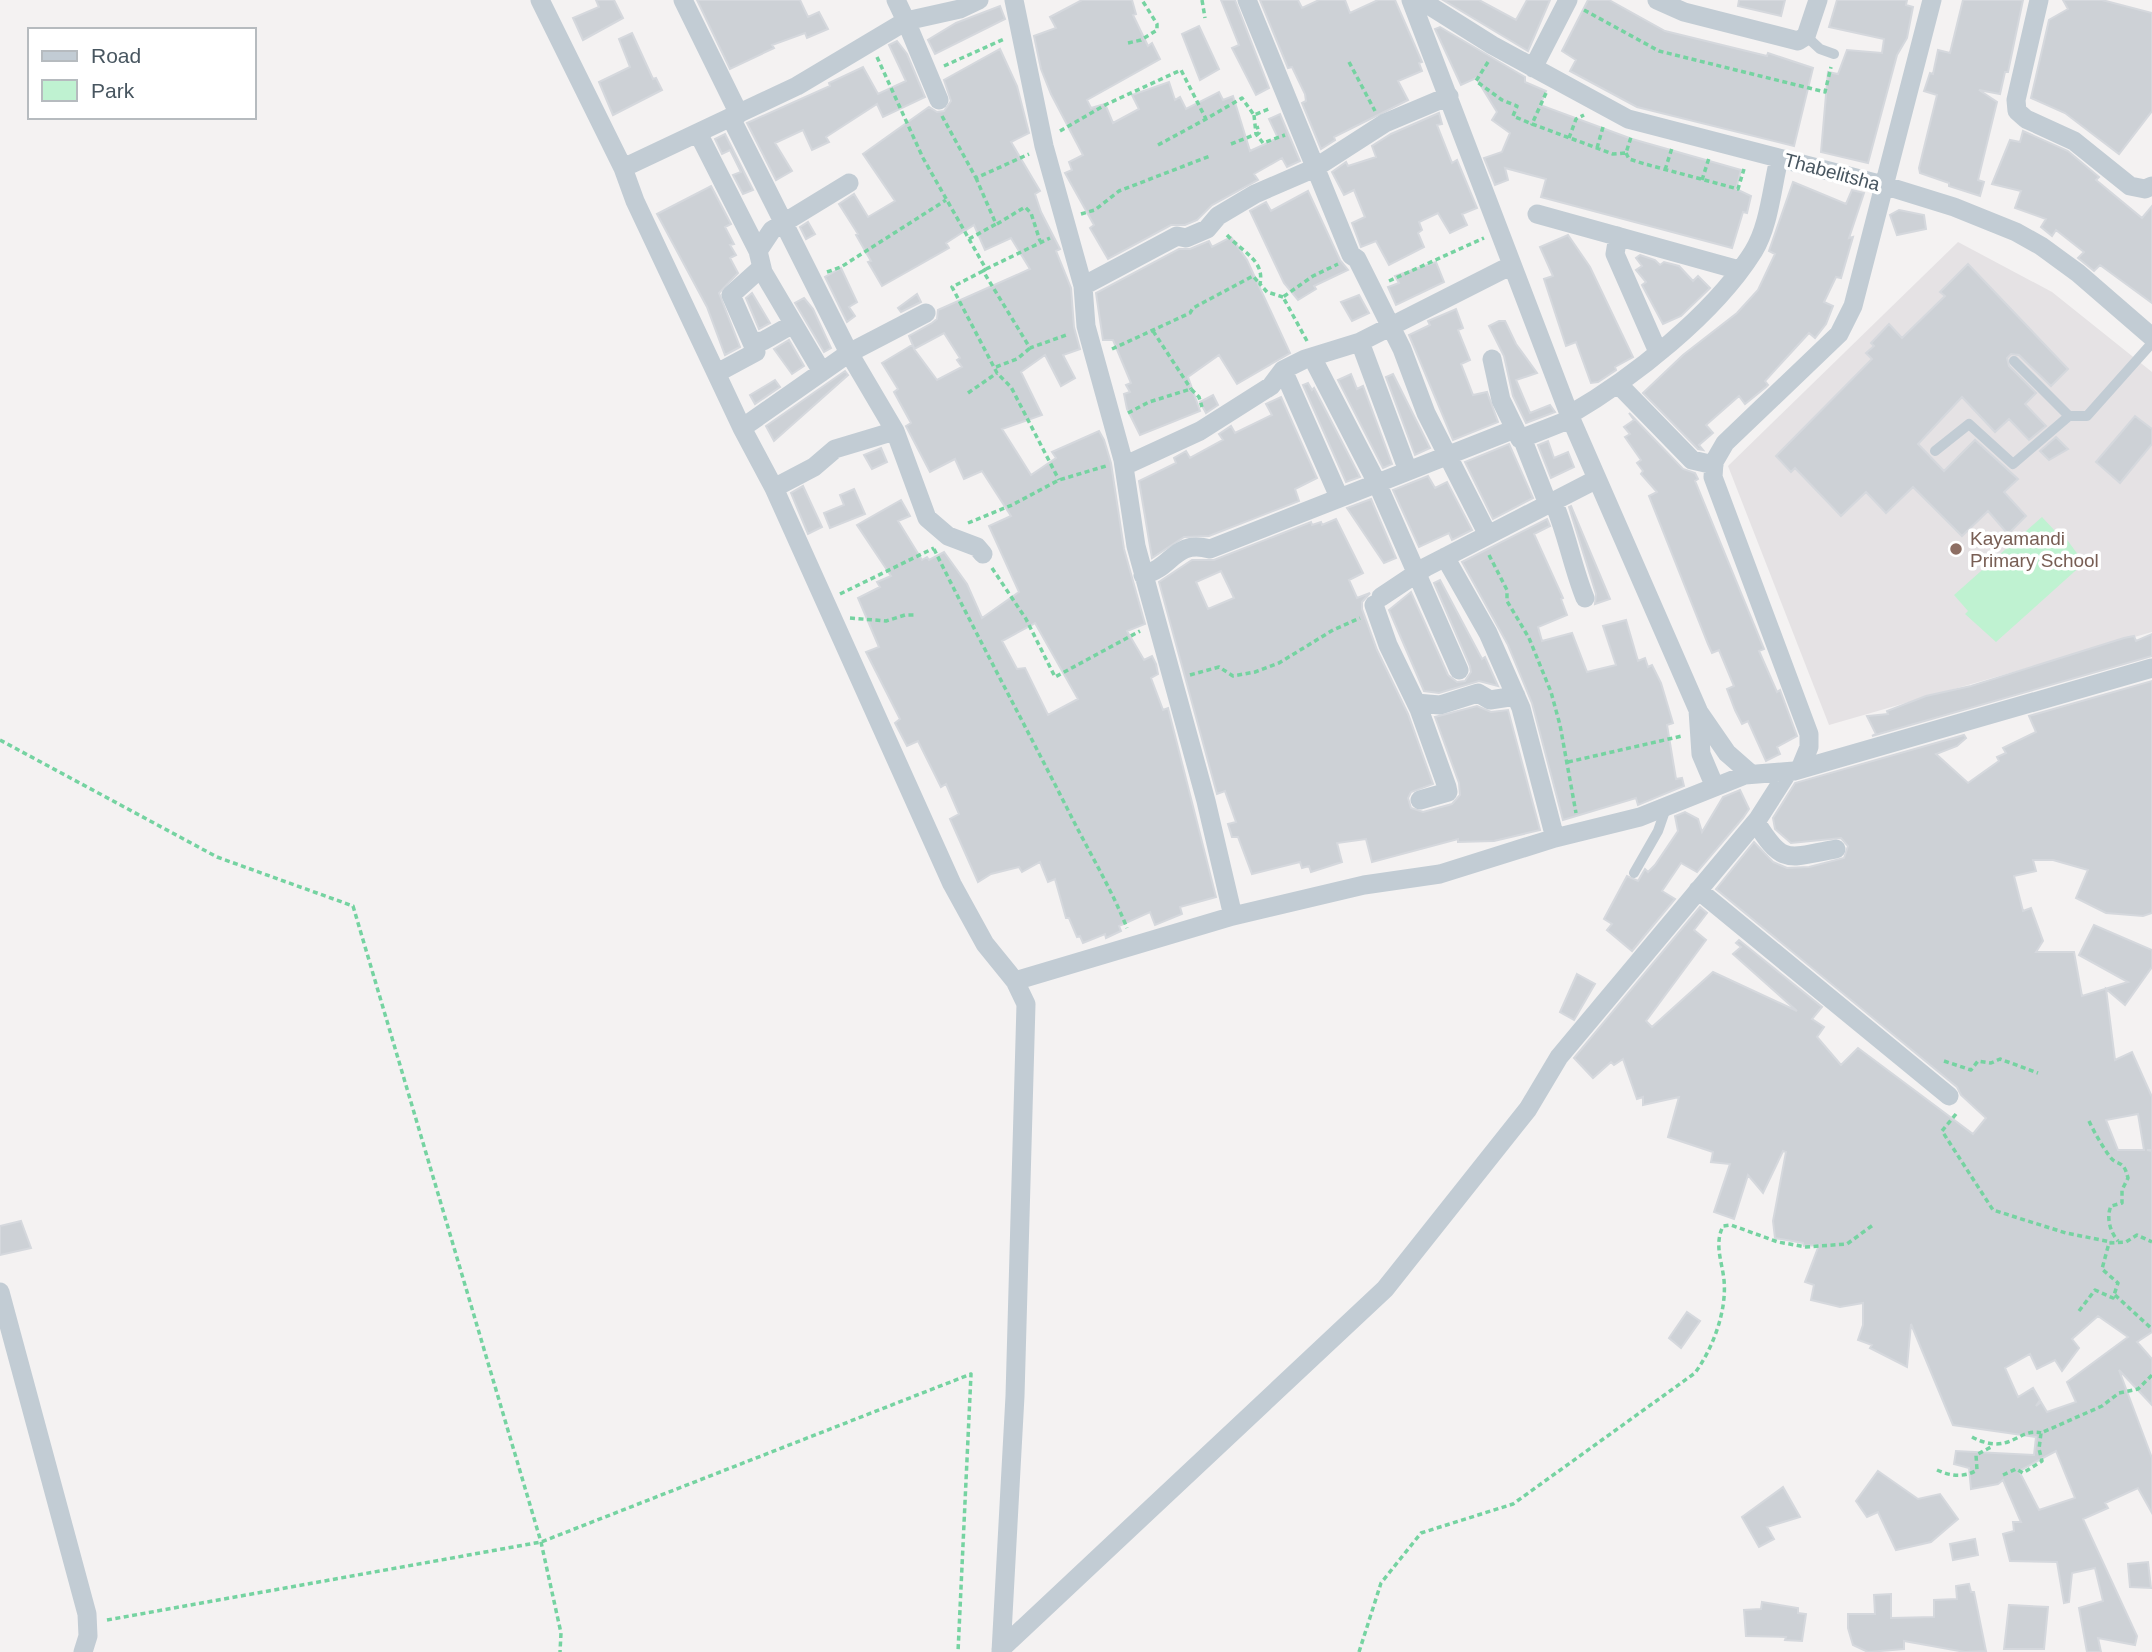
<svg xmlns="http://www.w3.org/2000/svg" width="2152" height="1652" font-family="Arial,sans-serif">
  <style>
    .education { fill: #e5e2e4 }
    .green { fill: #bff2d1 }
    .building { fill: #cdd1d6; stroke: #d5d8dd; stroke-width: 2; fill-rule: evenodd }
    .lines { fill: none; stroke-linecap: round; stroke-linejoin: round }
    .path { stroke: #75d3a1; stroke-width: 3.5; stroke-dasharray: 5 3.5; stroke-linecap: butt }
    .lane { stroke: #c2ccd4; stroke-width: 10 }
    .street { stroke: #c2ccd4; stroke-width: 19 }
    .education-dot { fill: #8d6e63; stroke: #fff; stroke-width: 2.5 }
    .labels { text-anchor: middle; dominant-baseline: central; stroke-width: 7; stroke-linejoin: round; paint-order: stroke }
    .street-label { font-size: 19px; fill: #485660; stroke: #fff }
    .education-label { font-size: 19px; fill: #785e54; stroke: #fff; text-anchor: start }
  </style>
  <rect width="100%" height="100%" fill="#f4f2f2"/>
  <path class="education" d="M1958 242 2052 292 2152 372V632L1829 725 1728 466Z"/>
  <path class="green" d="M2042 517 2056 532 2060 530 2084 563 1996 642 1965 614 1968 611 1954 595Z"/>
  <path class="building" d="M596 0H614L623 18 583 40 573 18 599 7Z
    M697 0H800L808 17 819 12 828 29 807 38 805 33 772 45 774 48 730 69Z
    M1082 0H1132L1136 14 1133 15 1148 46 1152 43 1160 59 1087 100 1091 108 1105 104 1113 123 1139 109 1132 95 1169 82 1175 100 1180 97 1186 109 1219 92 1223 100 1233 96 1250 151 1278 138 1269 119 1280 114 1300 161 1287 167 1282 158 1254 174 1258 180 1212 205 1197 220 1185 225H1171L1108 259 1090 228 1094 225 1065 173 1072 170 1069 162 1083 155 1051 94 1041 69 1034 36 1056 28 1050 17Z
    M1221 0H1235L1269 88 1256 95 1232 48 1239 45Z
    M1260 0H1298L1302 8 1319 0H1345L1350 13 1378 0H1395L1422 62 1419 63 1422 71 1398 81 1408 100 1334 137 1335 140 1321 149 1302 103 1306 101 1305 94 1292 67 1288 68Z
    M1443 0H1479L1516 20 1527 0H1550L1528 51Z
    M1588 0H1609L1665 31 1767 56 1768 53 1813 68 1794 146 1637 107 1570 71 1576 60 1562 51Z
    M1739 0H1785L1781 16 1738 6Z
    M1837 0H1907L1906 5 1913 7 1907 38 1897 55 1868 163 1821 152 1828 72 1838 74 1847 50 1882 53 1884 39 1829 27Z
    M1963 0H2023L2008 72H2005L2000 94 1979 90 1997 102 1978 180 1984 182 1980 196 1949 186V183L1920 173 1919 168 1937 95 1924 91 1930 73 1933 74 1938 50 1950 53Z
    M2063 0H2102L2152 13V111L2119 154 2065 113 2031 98 2049 20 2068 9Z
    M1000 6 1005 19 935 54 928 40 956 23Z
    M1199 26 1219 69 1200 80 1182 34Z
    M1440 27 1525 77V82L1546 91 1540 105 1632 139 1741 170 1736 189 1751 196 1747 213 1743 212 1732 248 1541 197 1546 179 1505 168 1508 180 1495 185 1484 158 1502 152 1510 133 1492 120 1497 112 1476 78 1461 85 1435 29Z
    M632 33 653 79 656 78 662 90 613 115 599 82 630 67 619 39Z
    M897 41 907 54 925 97 883 117 877 104 826 137 829 142 812 150 803 130 775 143 792 171 776 180 747 123 830 86 829 83 863 67 878 94 906 81 889 45Z
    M1000 49 1017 86 1029 133 1011 142 1040 191 1035 194 1041 212 1060 249 1056 251 1071 288 1074 327 1080 349 1063 355 1075 378 1061 386 1045 355 1021 372 1042 415 1002 429 1031 475 1056 458 1052 452 1099 431 1104 440 1111 463 1124 549 1145 624 1127 631 1144 660 1152 656 1156 664 1158 674 1151 678 1163 710 1168 708 1216 897 1180 907 1182 914 1155 925 1150 912 1119 926 1121 931 1106 938 1105 934 1083 943 1080 936 1077 937 1069 918H1066L1055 879 1048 882 1040 862 1022 872 1019 867 991 874 978 882 950 819 959 814 946 784 941 787 918 741 907 746 895 723 900 719 866 652 879 647 858 598 880 587 877 582 891 576 857 525 901 500 910 516 898 521 922 560 927 557 929 560 944 552 967 584 982 618 1019 592 989 526 1011 516 982 471 964 479 955 459 930 472 906 426 911 423 894 392 898 389 882 363 912 345 914 348 909 336 932 323 937 319 938 310 1030 269 1011 238 985 250 974 225 946 243 949 248 882 286 868 262 871 261 856 235 858 234 839 204 854 194 868 217 895 201 863 154 929 107 937 112 944 111 951 101 944 80ZM944 333 960 358 957 360 962 367 937 380 914 349ZM1035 623 1078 699 1048 715 1025 668 1017 669 1002 641Z
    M1439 113 1442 124 1437 125 1452 163 1457 160 1477 208 1462 214 1467 225 1450 233 1438 213 1419 222 1422 230 1418 233 1424 247 1389 265 1376 241 1361 247 1352 223 1365 217 1354 190 1344 195 1332 172 1346 162 1348 166 1376 157 1372 146 1391 134Z
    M2023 131 2068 151 2099 177 2096 180 2142 218 2152 206V303L2100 265 2094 271 2078 258 2084 252 2056 230 2052 236 2041 227 2046 219 2015 208 2021 191 1992 184 2010 140 2020 142Z
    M725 134 753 190 743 194 733 175 741 172 730 150 722 154 715 139Z
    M1793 182 1846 204 1852 190 1864 193 1849 238 1853 237 1841 278 1836 277 1824 302 1833 306 1826 324 1815 338 1809 333 1765 381 1768 385 1766 387 1745 404 1739 396 1706 425 1713 433 1699 445 1703 450 1698 449 1643 393 1683 355 1737 313 1758 290 1775 254 1769 251Z
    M711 186 731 224 725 227 734 244 730 245 736 255 730 258 738 273 719 293 740 347 725 355 707 307 657 214Z
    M1308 191 1340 260 1348 270 1314 286 1316 289 1298 300 1284 283 1250 211 1266 202 1271 211Z
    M1899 210 1924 215 1926 229 1897 235 1890 215Z
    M808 222 815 234 806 239 800 227Z
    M1568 235 1590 267 1633 357 1615 367 1616 370 1598 382 1591 383 1576 342 1566 346 1544 279 1553 276 1540 247Z
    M1231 237 1247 260 1290 353 1237 384 1219 355 1188 377 1200 411 1140 435 1127 409 1124 394 1130 392 1126 385 1131 383 1113 340H1103L1096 293 1179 249H1190L1209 241 1212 247Z
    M1640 255 1655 260 1660 265 1664 262 1679 266 1693 281 1698 276 1710 288 1681 316 1663 324 1642 285 1646 282 1636 270 1642 266 1636 258Z
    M1436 262 1444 282 1396 305 1388 287 1399 283 1395 276Z
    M1968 264 2068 369 2051 386 2019 355 2011 354 2007 358 2009 366 2036 393 2025 404 2046 426 2029 440 2009 419 1995 432 1962 397 1918 444 1944 471 1975 440 2018 479 2004 492 2026 516 2008 534 1988 511 1962 536 1913 487 1886 513 1866 492 1841 516 1795 468 1791 472 1776 456 1872 359 1866 353 1874 346 1871 343 1889 324 1902 338 1945 296 1940 292Z
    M841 268 857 302 849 307 855 316 847 322 825 277Z
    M752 293 770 323 759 329 746 298Z
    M917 294 921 302 901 312 898 308Z
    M1359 295 1369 313 1352 321 1341 302Z
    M804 298 813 309 831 348 824 352 795 303Z
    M1456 309 1463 328 1458 330 1470 360 1461 364 1473 395 1487 392 1498 422 1453 440 1409 335 1430 325 1428 321Z
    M1499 321H1505L1516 344 1537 373 1516 380 1530 413 1550 405 1555 412 1526 423 1513 396 1504 356 1489 326Z
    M789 340 804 366 792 374 774 349Z
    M845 371 848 375 774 441 766 426Z
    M1351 374 1357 389 1363 386 1392 464 1383 468 1338 380Z
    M1393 374 1430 448 1415 455 1386 377Z
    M775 380 780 387 755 404 750 395Z
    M1308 383 1312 390 1314 388 1360 477 1346 482 1303 385Z
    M1213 395 1218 405 1206 413 1200 402Z
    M1281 397 1317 478 1295 489 1299 501 1209 536 1184 537 1152 558 1139 481 1176 463 1174 458 1186 451 1190 458 1223 440 1219 434 1231 426 1235 433 1272 415 1266 404Z
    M1629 413 1683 469 1695 473 1698 479 1695 481 1764 649 1759 651 1777 692 1780 690 1797 736 1777 747 1780 754 1766 761 1748 721 1742 724 1735 710 1727 689 1734 686 1719 650 1712 653 1708 644 1649 496 1657 492 1641 474 1643 471 1637 463 1641 460 1625 437 1630 434 1624 427 1634 420Z
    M2135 416 2152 429V444L2120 483 2096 462Z
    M2056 437 2068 449 2049 460 2040 451Z
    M1548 441 1554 458 1568 452 1574 467 1551 478 1538 445Z
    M1509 444 1533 498 1493 519 1465 462Z
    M881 448 887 462 872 469 864 455Z
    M1428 476 1435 488 1447 482 1472 530 1452 540 1449 533 1419 547 1393 490Z
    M803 486 822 527 808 534 791 493Z
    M854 489 865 514 830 528 824 513 844 505 840 495Z
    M1371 499 1396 558 1384 563 1347 508Z
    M1571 506 1610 599 1595 604 1596 594 1569 507Z
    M1336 519 1363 573 1349 580 1357 598 1370 593 1362 602V609L1377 650 1408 714 1433 784 1411 792 1408 798 1411 808 1423 812 1452 804 1460 795 1459 783 1435 717 1477 706 1491 712 1508 710 1540 830 1494 841 1458 842V839L1372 862 1366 839 1337 843 1342 862 1311 872 1309 866 1302 868 1300 862 1252 874 1238 837H1232L1228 824 1236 822 1226 794 1225 791 1217 794 1159 582 1192 560H1214L1311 522 1312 525 1321 522 1322 525ZM1221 571 1234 598 1208 609 1196 582Z
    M1547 519 1550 526 1534 534 1563 598 1561 599 1567 615 1538 627 1542 641 1572 633 1587 672 1616 665 1603 626 1626 620 1638 661 1645 658 1648 667 1652 665 1661 683 1673 723 1667 725 1676 779 1682 778 1684 786 1638 805 1636 798 1563 820 1532 703 1508 645 1462 562Z
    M1440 580 1482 659 1485 657 1498 686 1479 681 1439 693 1424 691 1389 610 1411 592 1448 675 1457 682 1465 681 1471 672 1470 666 1434 583Z
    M2152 634V656L1872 736 1876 734 1867 716 1888 714 1887 711 1926 696 1971 686 2124 638 2134 636 2136 641Z
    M2152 681V913L2143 916 2106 913 2076 898 2088 870 2053 860H2033L2036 871 2014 876 2023 911 2031 908 2043 941 2036 952H2074L2082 996 2128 982 2079 955 2094 925 2152 950V967L2125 1005 2106 989 2115 1060 2132 1052 2152 1097V1150H2147L2152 1151V1332L2137 1342 2152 1359V1405L2119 1370 2152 1458V1513L2138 1488 2105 1503 2108 1508 2083 1519 2137 1636 2135 1645 2098 1638 2101 1652H2087L2079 1608 2103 1601 2095 1568 2072 1573 2069 1602 2064 1603 2057 1562 2010 1561 2003 1534 2014 1531 2013 1522H2021L2003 1480 1998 1484 1971 1489 1969 1468 1954 1464 1956 1451 2034 1455 2036 1437 1953 1425 1911 1324 1907 1367 1870 1348 1872 1345 1858 1340 1863 1325V1303L1840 1307 1811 1300 1814 1285 1805 1282 1819 1245 1804 1246 1803 1243 1775 1238 1773 1221 1786 1152 1783 1151 1763 1193 1748 1175 1734 1219 1714 1212 1730 1164 1711 1162 1713 1152 1668 1137 1679 1097 1643 1105V1097L1637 1099 1623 1059 1614 1065 1611 1062 1593 1078 1574 1058 1700 907 1707 913 1694 930 1706 940 1646 1021 1652 1027 1713 972 1797 1011 1733 954 1741 947 1736 943 1739 940 1822 1007 1812 1019 1824 1027 1817 1037 1841 1065 1858 1048 1973 1134 1986 1118 1961 1095 1957 1087 1716 889 1754 842 1773 862 1787 868 1809 867 1844 858 1848 846 1841 838 1791 843 1775 829 1773 818 1795 783 1964 735 1966 738 1957 746 1936 754 1968 783 1999 761 1997 757 2006 753 2003 748 2036 732 2029 716ZM2138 1114 2144 1150H2118L2106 1120ZM2098 1316 2128 1337 2067 1382 2076 1402 2047 1412 2041 1402 2036 1406 2040 1400 2033 1388 2018 1397 2005 1368 2030 1354 2037 1369 2055 1360 2062 1371 2079 1348 2072 1339ZM2056 1451 2075 1498 2039 1510 2019 1471Z
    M1740 790 1749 809 1743 818 1697 872 1681 863 1662 891 1675 899 1632 951 1607 930 1612 924 1604 919 1627 876 1638 881 1645 869 1648 872 1655 865 1678 831 1675 816 1685 812 1698 819 1702 832 1723 797Z
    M1577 974 1595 984 1574 1020 1560 1012Z
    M21 1221 31 1248 0 1255V1226Z
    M1687 1312 1700 1321 1681 1348 1669 1338Z
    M1878 1471 1918 1499 1940 1494 1958 1519 1931 1542 1896 1550 1878 1512 1867 1517 1856 1501Z
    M1783 1487 1800 1517 1767 1527 1774 1539 1759 1547 1742 1517Z
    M1975 1539 1978 1555 1953 1560 1950 1544Z
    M2148 1562 2151 1588 2130 1587 2128 1564Z
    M1969 1584 1971 1592H1974L1986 1651 1965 1652 1904 1641V1649L1868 1652 1853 1645 1848 1628V1614H1875L1874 1595 1891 1594V1618L1934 1617V1600L1957 1599 1956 1586Z
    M1762 1602 1798 1608V1613L1806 1614 1802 1641 1785 1640 1786 1637 1746 1636 1744 1610 1761 1609Z
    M2009 1605 2048 1607 2044 1649H2004Z"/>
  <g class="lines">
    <path class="path" d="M1202 0 1205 18
      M1584 10 1659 51 1825 92 1831 67
      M1128 43 1141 40 1157 30V24L1142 0
      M877 57 923 158 986 269 983 271 1030 348 1069 334
      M1349 62 1375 111
      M1488 62 1476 81 1502 100 1517 106 1513 116 1532 124
      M944 66 1004 39
      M1546 93 1532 124 1613 154 1626 153 1631 137
      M1254 115 1256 134 1263 143 1285 135
      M942 116 976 178 1029 154
      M1060 131 1107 104 1181 70 1206 119 1242 98 1254 115 1271 108
      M1569 138 1576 119 1584 115
      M1231 144 1259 133 1257 126
      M1158 145 1206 119
      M1597 148 1603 127
      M1626 153 1629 159 1645 164 1738 189 1744 169
      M1665 170 1672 148
      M1702 180 1709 158
      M1081 214 1095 210 1119 191 1210 156
      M997 224 1025 207 1031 213 1040 241
      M1227 235C1242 252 1265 260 1260 284L1267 292 1283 297
      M969 239 996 224 976 178
      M986 269 1050 238
      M983 271 952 287 997 373 1011 387 1059 480
      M827 272 841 267 946 200
      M1389 281 1484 238
      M1153 331 1191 389
      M1307 341 1283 297 1313 276 1338 264
      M1112 349 1190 313 1193 308 1253 276 1260 284
      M996 367 1017 359 1030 348
      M968 393 997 373
      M1128 413 1149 402 1191 389 1199 397 1202 407
      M968 523 1012 505 1059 480 1106 466
      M934 549C978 638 1025 725 1070 814 1089 852 1111 888 1127 928
      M1489 555 1507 590V601L1529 638 1551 692 1560 725 1576 813
      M992 568 1026 619 1055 677 1140 631
      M840 594 934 548
      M850 618 886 621 905 615H916
      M1190 675 1219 667 1233 676 1255 672 1279 663 1333 630 1360 618
      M0 740 217 857 353 906 541 1542 561 1633 560 1652
      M1568 762 1682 736
      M1944 1061 1971 1070 1978 1061 1991 1063 2000 1059 2038 1073
      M1956 1114 1942 1131 1993 1210 2066 1233 2111 1242
      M2089 1121C2095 1134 2103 1147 2110 1157 2118 1167 2123 1158 2128 1178L2122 1190V1203L2111 1206C2106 1217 2110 1232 2118 1241
      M2115 1295 2152 1329
      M2079 1311 2095 1290 2113 1298 2118 1283 2102 1269 2109 1243 2126 1242 2137 1235 2152 1242
      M1972 1437C2010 1457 2018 1427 2041 1433
      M1937 1470C1950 1476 1964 1478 1977 1470L1976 1455 1993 1446
      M2003 1475 2016 1469 2023 1473 2042 1461 2039 1449 2041 1433 2102 1406 2119 1393 2138 1389 2152 1375
      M107 1620 541 1542 971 1374 958 1652
      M1359 1652 1381 1583 1421 1533 1513 1504 1695 1373C1713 1348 1727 1311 1724 1280 1722 1261 1714 1245 1723 1226L1731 1225 1778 1242 1806 1247 1847 1244 1873 1225"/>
    <path class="lane" d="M1806 36 1820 49 1834 54
      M2014 361 2069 416H2087L2152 343
      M1935 451 1969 424 2013 464 2069 416
      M1634 873 1658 831 1666 808"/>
    <path class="street" d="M540 0 623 168 635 201 742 428 774 488 952 884 985 944 1015 981 1026 1004 1015 1396 1001 1652
      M683 0 739 114
      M896 0 906 21 960 9 979 0
      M1014 0 1044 146 1083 286 1086 326 1123 460 1136 546 1206 801 1233 916
      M1247 0 1351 255 1357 259 1402 349 1426 413 1488 535
      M1411 0 1571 419 1698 710 1701 754 1715 787
      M1657 0 1684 12 1798 41 1806 36 1818 0
      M2039 0 2016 100 2017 111 2026 119 2074 141 2130 186 2145 189 2152 186
      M1413 4 1430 6 1492 45 1628 119 1883 185 1954 207 2016 232 2041 246 2078 273 2152 337
      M1533 68 1568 0
      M731 118 849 353 895 431 927 518 948 536 977 547 983 554
      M698 133 758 251
      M623 168 797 86 906 21 939 100
      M1537 214 1739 270
      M1618 236 1615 254 1658 352
      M1083 286 1177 236 1186 238 1207 229 1218 216 1255 194 1315 168 1385 123 1449 96
      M753 342 763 341 793 324
      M1360 342 1408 471
      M1312 357 1377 483 1459 670
      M1492 359 1501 400 1520 439 1571 419
      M1283 370 1339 497
      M822 372 763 272 758 251 772 230 849 183
      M717 373 756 352 731 295 761 268
      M1619 385 1692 460 1714 465
      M1569 415C1633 378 1714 314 1753 252 1769 227 1772 187 1779 159
      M742 428 849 353 926 313
      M1522 438 1548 504
      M1124 466 1200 431 1271 386 1283 370 1305 359 1360 342 1512 265
      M774 488 814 467 835 449 895 431
      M1553 501C1567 533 1572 566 1585 598
      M1445 557 1488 633 1521 708 1555 838
      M1143 575C1173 568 1174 539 1210 549L1515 429
      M1381 597 1426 567 1597 479
      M1374 605 1388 645 1419 709 1447 787 1448 792 1420 800
      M1416 703 1440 705 1478 693 1490 700 1516 696
      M1698 711 1727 753 1751 774
      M1800 769 1809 747V734L1713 477 1714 462 1725 443 1839 334 1853 306 1932 0
      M1756 822C1783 867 1789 857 1836 849
      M1698 890 1949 1096
      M1015 981 1233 916 1364 885 1440 874 1555 838 1640 817 1745 775 1794 771 2152 668
      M0 1292 87 1614 88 1636 83 1652
      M1001 1649 1385 1289 1528 1109 1559 1057 1758 819 1788 772"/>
  </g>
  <circle class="education-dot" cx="1956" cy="549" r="7"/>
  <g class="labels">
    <g class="street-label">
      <text transform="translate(1832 172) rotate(15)">Thabelitsha</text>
    </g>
    <g class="education-label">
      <text x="1970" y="538">Kayamandi<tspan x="1970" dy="22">Primary School</tspan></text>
    </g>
  </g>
  <rect x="28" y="28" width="228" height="91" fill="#ffffff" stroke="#b6bbbf" stroke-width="2"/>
  <rect x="42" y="51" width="35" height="10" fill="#c2ccd4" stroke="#b6bbbf" stroke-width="2"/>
  <text x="91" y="63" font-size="21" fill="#485660">Road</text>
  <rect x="42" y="80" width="35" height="21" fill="#bff2d1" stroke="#b6bbbf" stroke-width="2"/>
  <text x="91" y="98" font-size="21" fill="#485660">Park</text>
</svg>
